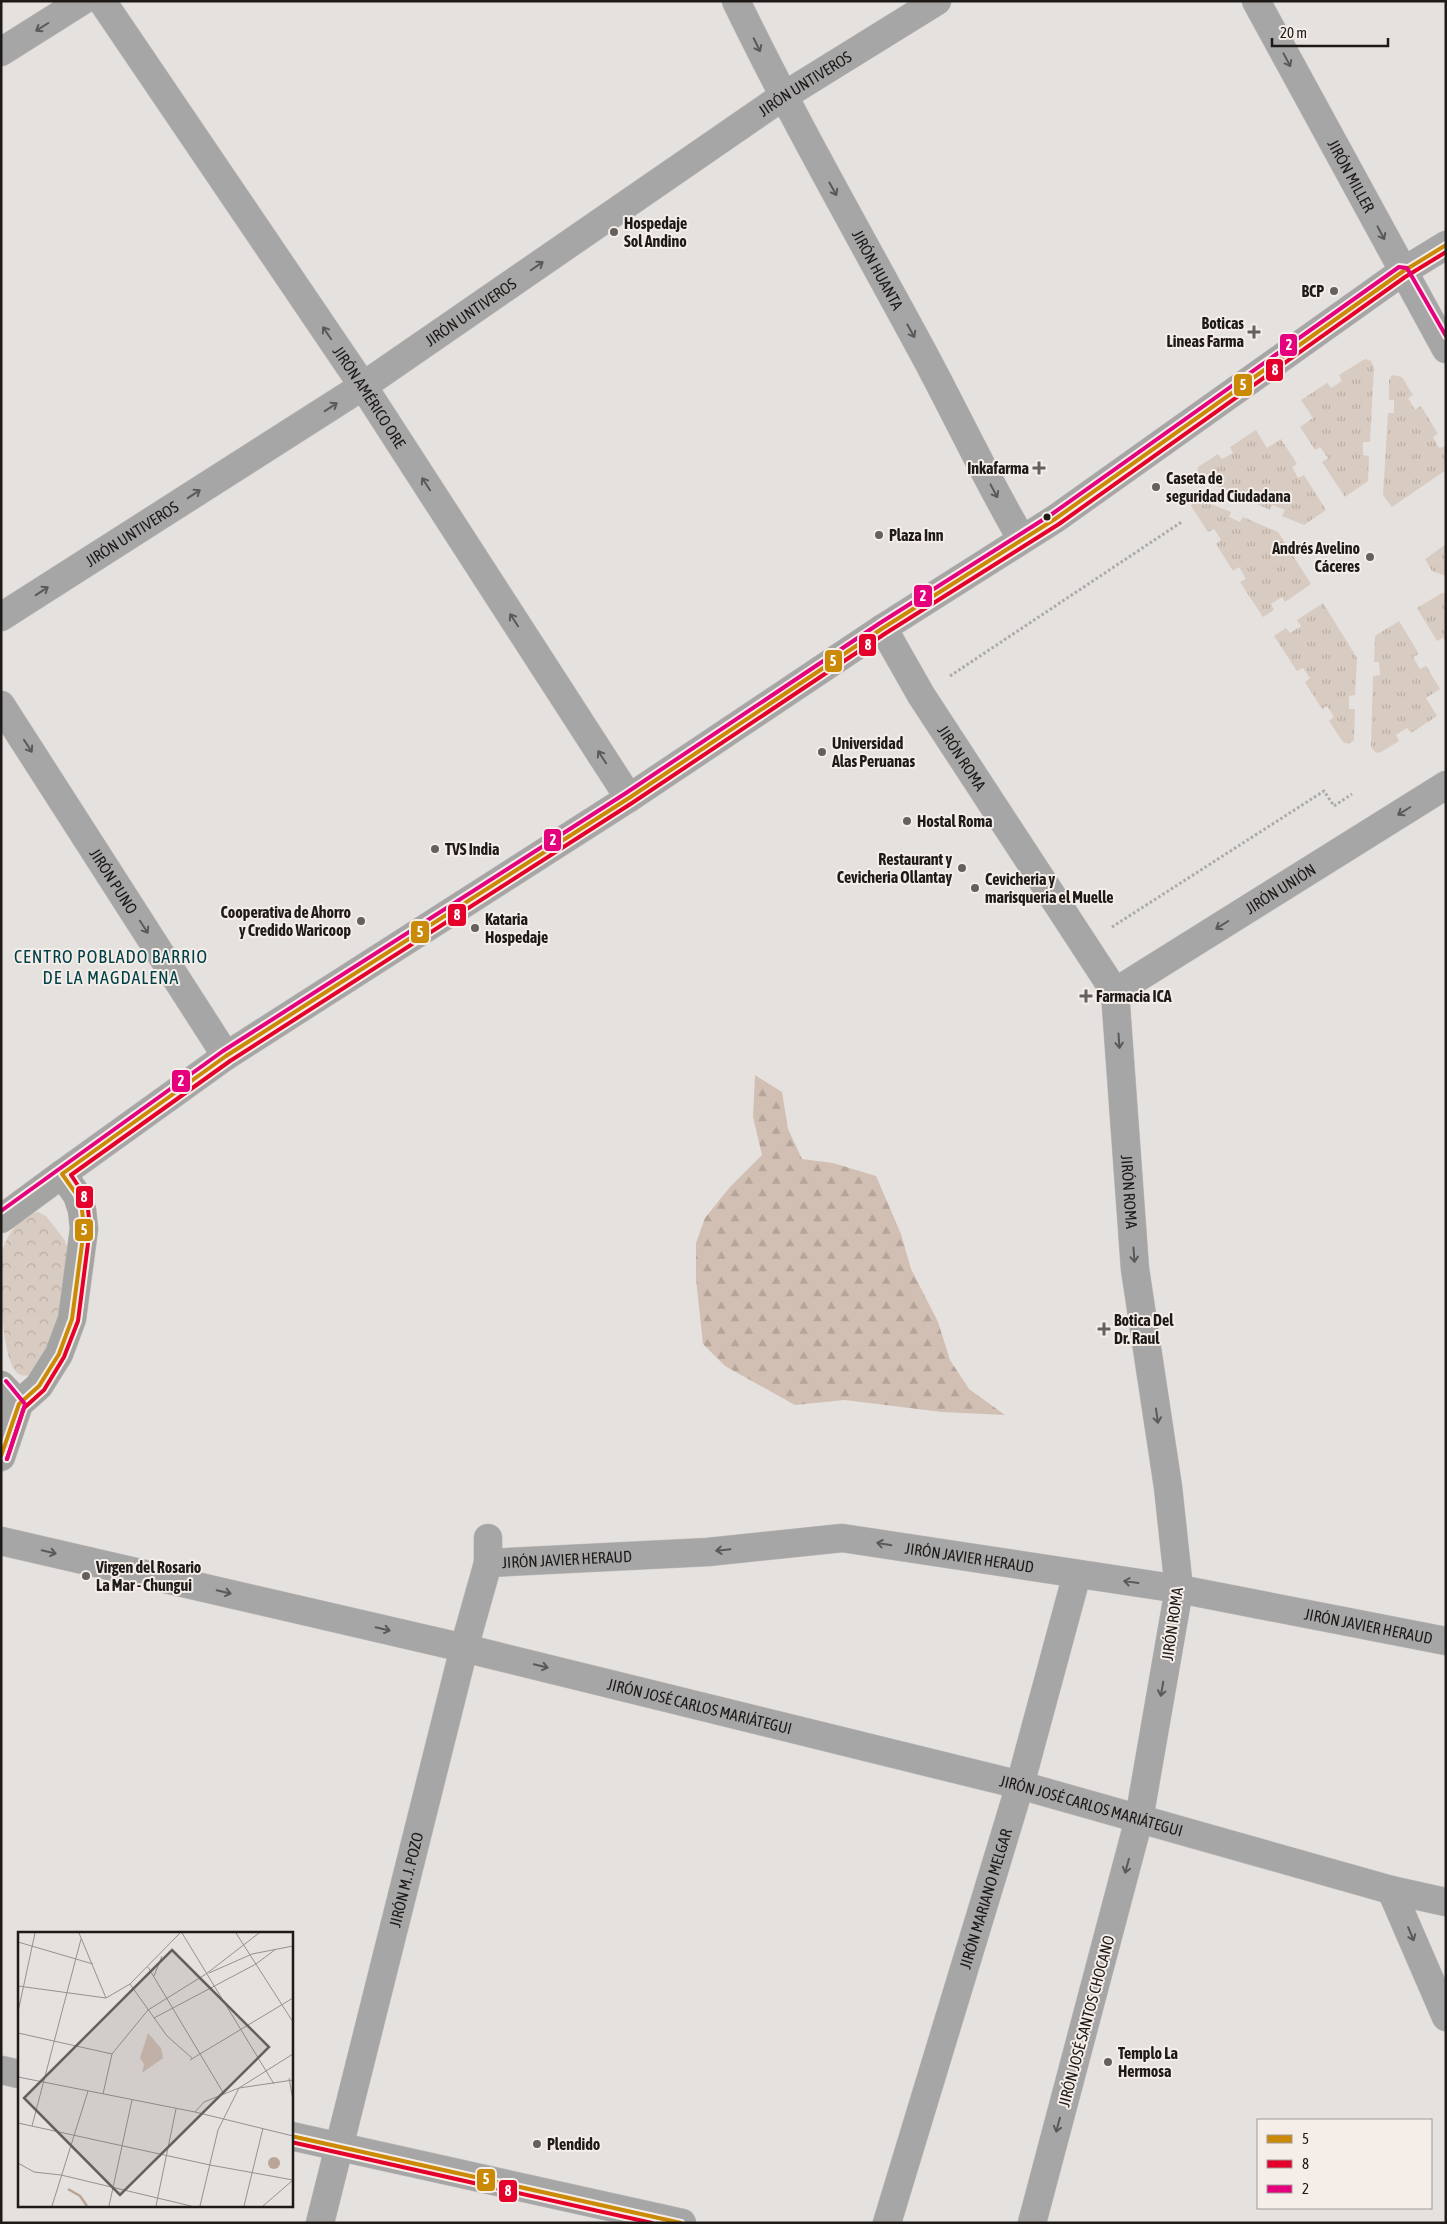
<svg xmlns="http://www.w3.org/2000/svg" width="1447" height="2224" font-family="'Asap Condensed',sans-serif">
  <style>
    .grass { fill: url(#grass-tufts) }
    .forest { fill: url(#forest-firs) }
    .park { fill: url(#park-crowns) }
    .lines { fill: none; stroke-linecap: round; stroke-linejoin: round }
    .minor-casing { stroke: #c0bdbb; stroke-width: 29 }
    .highway-casing { stroke: #c0bdbb; stroke-width: 29 }
    .path { stroke: #abaaa8; stroke-width: 3; stroke-dasharray: 2.5 2.5; stroke-linecap: butt }
    .minor { stroke: #a7a6a6; stroke-width: 28 }
    .highway { stroke: #a4a5a2; stroke-width: 28 }
    .bus-1-casing { stroke: #f5ede8; stroke-width: 8 }
    .bus-2-casing { stroke: #f5ede8; stroke-width: 8 }
    .bus-3-casing { stroke: #f5ede8; stroke-width: 8 }
    .bus-1 { stroke: #cb8a05; stroke-width: 4 }
    .bus-2 { stroke: #e4002b; stroke-width: 4 }
    .bus-3 { stroke: #e5007d; stroke-width: 4 }
    .oneway { stroke: #5b5958 }
    .poi-dot { fill: #63605d; stroke: #f5ede8; stroke-width: 2 }
    .bus-dot { fill: #1d1a18; stroke: #f5ede8; stroke-width: 2 }
    .labels { text-anchor: middle; dominant-baseline: central; stroke-width: 4; stroke-linejoin: round; paint-order: stroke }
    .street-label { font-size: 16px; fill: #1d1a18; stroke: #f5ede8 }
    .poi-label { font-size: 16px; font-weight: bold; fill: #1d1a18; stroke: #f5ede8; text-anchor: start }
    .neighbourhood-label { font-size: 18px; letter-spacing: 1px; fill: #004048; stroke: #f5ede8 }
    .inset-river { fill: none; stroke: #baa597; stroke-width: 2.5 }
    .inset-road { fill: none; stroke: #95918f; stroke-width: 1 }
    .view { fill: #63605d; fill-opacity: 0.15; stroke: #63605d; stroke-width: 2.5 }
    .inset-edge { fill: none; stroke: #1d1a18; stroke-width: 2.5 }
    .line-badge { stroke: #f5ede8; stroke-width: 2 }
    .badge-label { font-size: 14px; text-anchor: middle; font-weight: bold; fill: #fff }
  </style>
  <defs>
    <pattern id="grass-tufts" width="24" height="20" patternUnits="userSpaceOnUse" patternTransform="scale(1.25)"><rect width="24" height="20" fill="#d8cbc1"/><path d="M3 7l-1-3M5 7V3M7 7l1-3M15 17l-1-3M17 17v-4M19 17l1-3" fill="none" stroke="#b9aea5"/></pattern>
    <pattern id="forest-firs" width="22" height="20" patternUnits="userSpaceOnUse" patternTransform="scale(1.25)"><rect width="22" height="20" fill="#d2bfb3"/><path d="M5 1l3.5 6h-7zM16 11l3.5 6h-7z" fill="#b4a499"/></pattern>
    <pattern id="park-crowns" width="20" height="18" patternUnits="userSpaceOnUse" patternTransform="scale(1.25)"><rect width="20" height="18" fill="#d8cbc1"/><path d="M2 6a3 3 0 1 1 6 0M12 15a3 3 0 1 1 6 0" fill="none" stroke="#b9aea5"/></pattern>
  </defs>
  <rect width="100%" height="100%" fill="#e5e1de"/>
  <path class="grass" d="M1365 359 1371 361 1374 367 1370 442H1363V455L1369 456 1368 481 1345 497 1322 462 1328 458 1320 447 1315 450 1300 427 1313 418 1301 400 1327 383 1331 388 1342 381 1339 375Z
    M1392 375 1402 377 1413 395 1408 398 1415 410 1421 406 1438 434 1433 437 1439 448 1446 446V470L1392 507 1383 495 1388 413H1394V400H1389V380Z
    M1256 430 1267 448 1281 439 1297 464 1292 467 1298 478 1304 475 1326 510 1304 525 1282 516 1285 510 1272 505 1270 510 1197 477 1198 467 1218 454 1222 459 1233 453 1230 447Z
    M1195 498 1231 512 1229 517 1240 522 1243 517 1278 532 1311 584 1285 602 1282 597 1271 604 1274 610 1263 617 1240 582 1246 579 1239 567 1233 571 1216 544 1221 540 1214 529 1208 532 1191 506Z
    M1446 544V576L1432 571 1425 559Z
    M1442 593 1446 594V642L1443 638 1437 641 1417 608Z
    M1323 603 1357 658 1355 695 1349 696V709H1355L1354 740 1349 744 1343 742 1329 721 1334 717 1327 706 1322 709 1305 682 1310 678 1303 668 1297 671 1274 636 1286 628 1290 633 1301 626 1297 620Z
    M1399 621 1419 654 1413 657 1420 669 1426 666 1440 689 1426 698 1437 716 1411 733 1407 728 1396 735 1399 741 1381 752 1376 753 1371 747 1373 676 1380 675 1379 662H1374L1375 636Z"/>
  <path class="forest" d="M755 1075 782 1092 788 1129 802 1159 833 1163 876 1176 901 1234 911 1269 938 1322 950 1360 969 1389 1005 1415 942 1412 845 1400 795 1405 725 1366 703 1344 696 1279V1243L705 1218 730 1187 762 1155 753 1117Z"/>
  <path class="park" d="M38 1212 46 1216 64 1239 69 1252 71 1267 52 1346 34 1374C29 1375 23 1377 19 1374 0 1362 1 1281 1 1255 6 1237 18 1216 38 1212Z"/>
  <g class="lines">
    <g class="minor-casing">
      <g id="minor">
        <path id="s1" d="M102 1 363 386 629 798"/>
        <path id="s2" d="M736 1C795 123 862 239 926 358 958 418 987 480 1021 538"/>
        <path id="s3" d="M1256 1 1446 349"/>
        <path d="M1 52 82 1"/>
        <path id="s4" d="M1 617 363 386 782 97 937 1"/>
        <path id="s5" d="M883 628 921 695 1115 992 1135 1269 1168 1487 1179 1589 1139 1819 1032 2223"/>
        <path id="s6" d="M1 705 226 1056"/>
        <path id="s7" d="M1115 992 1446 785"/>
        <path d="M62 1174 226 1056 629 798 883 628 1055 519 1402 272 1446 245"/>
        <path id="s8" d="M1 1541 464 1648 1020 1785 1391 1890 1446 1902"/>
        <path id="s9" d="M488 1563 708 1552 842 1538 1179 1589 1446 1641"/>
        <path d="M1391 1890 1446 2017"/>
        <path d="M1 2070 19 2074"/>
        <path d="M291 2136 682 2223"/>
        <path id="s10" d="M320 2223 464 1648 488 1563V1538"/>
        <path id="s11" d="M887 2223 1020 1785 1077 1574"/>
      </g>
    </g>
    <g class="highway-casing">
      <path id="highway" d="M1 1219 62 1174 77 1195 82 1210 84 1229 72 1319 59 1354 39 1386 19 1404 1 1457
        M1 1385 19 1404"/>
    </g>
    <path class="path" d="M950 676 1183 521
      M1112 927 1324 791 1334 806 1352 794"/>
    <use href="#minor" class="minor"/>
    <use href="#highway" class="highway"/>
    <g class="bus-1-casing">
      <path id="bus-1" d="M1 1456 19 1404 39 1386 59 1354 72 1319 84 1229 82 1210 77 1195 62 1174 226 1056 629 798 883 628 1055 519 1402 272 1446 245
        M291 2136 681 2223"/>
    </g>
    <g class="bus-2-casing">
      <path id="bus-2" d="M7 1459 24 1408 44 1390 64 1357 78 1321 90 1228 88 1209 83 1193 71 1175 230 1061 632 803 886 633 1059 524 1405 277 1446 252
        M291 2142 652 2223"/>
    </g>
    <g class="bus-3-casing">
      <path id="bus-3" d="M1 1211 223 1051 626 793 880 623 1052 514 1399 267 1407 268 1446 336
        M6 1381 25 1404 7 1459"/>
    </g>
    <use href="#bus-1" class="bus-1"/>
    <use href="#bus-2" class="bus-2"/>
    <use href="#bus-3" class="bus-3"/>
  </g>
  <defs><path id="oneway-shaft" d="M-6 0H5M1.5-3L5.5 0L1.5 3" fill="none" stroke-width="1.6" stroke-linecap="round" stroke-linejoin="round" transform="scale(1.25)"/></defs>
  <g class="oneway">
    <use href="#oneway-shaft" transform="translate(42 27) rotate(148)"/>
    <use href="#oneway-shaft" transform="translate(757 45) rotate(64)"/>
    <use href="#oneway-shaft" transform="translate(1287 60) rotate(62)"/>
    <use href="#oneway-shaft" transform="translate(833 189) rotate(61)"/>
    <use href="#oneway-shaft" transform="translate(1381 233) rotate(62)"/>
    <use href="#oneway-shaft" transform="translate(537 266) rotate(-35)"/>
    <use href="#oneway-shaft" transform="translate(911 331) rotate(61)"/>
    <use href="#oneway-shaft" transform="translate(327 333) rotate(-124)"/>
    <use href="#oneway-shaft" transform="translate(331 407) rotate(-33)"/>
    <use href="#oneway-shaft" transform="translate(426 484) rotate(-123)"/>
    <use href="#oneway-shaft" transform="translate(994 491) rotate(62)"/>
    <use href="#oneway-shaft" transform="translate(194 494) rotate(-33)"/>
    <use href="#oneway-shaft" transform="translate(42 591) rotate(-33)"/>
    <use href="#oneway-shaft" transform="translate(514 620) rotate(-123)"/>
    <use href="#oneway-shaft" transform="translate(28 746) rotate(57)"/>
    <use href="#oneway-shaft" transform="translate(602 757) rotate(-123)"/>
    <use href="#oneway-shaft" transform="translate(1404 811) rotate(148)"/>
    <use href="#oneway-shaft" transform="translate(1222 925) rotate(148)"/>
    <use href="#oneway-shaft" transform="translate(144 927) rotate(57)"/>
    <use href="#oneway-shaft" transform="translate(1119 1041) rotate(86)"/>
    <use href="#oneway-shaft" transform="translate(1134 1255) rotate(86)"/>
    <use href="#oneway-shaft" transform="translate(1157 1416) rotate(82)"/>
    <use href="#oneway-shaft" transform="translate(884 1544) rotate(-171)"/>
    <use href="#oneway-shaft" transform="translate(723 1550) rotate(174)"/>
    <use href="#oneway-shaft" transform="translate(49 1552) rotate(13)"/>
    <use href="#oneway-shaft" transform="translate(1131 1582) rotate(-172)"/>
    <use href="#oneway-shaft" transform="translate(224 1592) rotate(13)"/>
    <use href="#oneway-shaft" transform="translate(383 1629) rotate(13)"/>
    <use href="#oneway-shaft" transform="translate(541 1666) rotate(14)"/>
    <use href="#oneway-shaft" transform="translate(1162 1689) rotate(100)"/>
    <use href="#oneway-shaft" transform="translate(1127 1866) rotate(105)"/>
    <use href="#oneway-shaft" transform="translate(1411 1934) rotate(67)"/>
    <use href="#oneway-shaft" transform="translate(1058 2125) rotate(105)"/>
  </g>
  <g class="poi-dot">
    <circle cx="614" cy="232" r="5"/>
    <circle cx="1334" cy="291" r="5"/>
    <path d="M1251.5 324.5h5v5h5v5h-5v5h-5v-5h-5v-5h5z"/>
    <path d="M1036.5 460.5h5v5h5v5h-5v5h-5v-5h-5v-5h5z"/>
    <circle cx="1156" cy="487" r="5"/>
    <circle cx="879" cy="535" r="5"/>
    <circle cx="1370" cy="557" r="5"/>
    <circle cx="822" cy="752" r="5"/>
    <circle cx="907" cy="821" r="5"/>
    <circle cx="435" cy="849" r="5"/>
    <circle cx="962" cy="868" r="5"/>
    <circle cx="975" cy="888" r="5"/>
    <circle cx="361" cy="921" r="5"/>
    <circle cx="475" cy="928" r="5"/>
    <path d="M1083.5 988.5h5v5h5v5h-5v5h-5v-5h-5v-5h5z"/>
    <path d="M1101.5 1321.5h5v5h5v5h-5v5h-5v-5h-5v-5h5z"/>
    <circle cx="86" cy="1576" r="5"/>
    <circle cx="1108" cy="2062" r="5"/>
    <circle cx="537" cy="2144" r="5"/>
  </g>
  <circle class="bus-dot" cx="1047" cy="517" r="4.5"/>
  <g class="labels">
    <g class="street-label">
      <text stroke="none"><textPath href="#s4" startOffset="965">JIRÓN UNTIVEROS</textPath></text>
      <text stroke="none"><textPath href="#s3" startOffset="199">JIRÓN MILLER</textPath></text>
      <text stroke="none"><textPath href="#s2" startOffset="304">JIRÓN HUANTA</textPath></text>
      <text stroke="none"><textPath href="#s4" startOffset="560">JIRÓN UNTIVEROS</textPath></text>
      <text stroke="none"><textPath href="#s1" startOffset="478">JIRÓN AMÉRICO ORE</textPath></text>
      <text stroke="none"><textPath href="#s4" startOffset="155">JIRÓN UNTIVEROS</textPath></text>
      <text stroke="none"><textPath href="#s5" startOffset="152">JIRÓN ROMA</textPath></text>
      <text stroke="none"><textPath href="#s6" startOffset="209">JIRÓN PUNO</textPath></text>
      <text stroke="none"><textPath href="#s7" startOffset="195">JIRÓN UNIÓN</textPath></text>
      <text stroke="none"><textPath href="#s5" startOffset="632">JIRÓN ROMA</textPath></text>
      <text stroke="none"><textPath href="#s9" startOffset="484">JIRÓN JAVIER HERAUD</textPath></text>
      <text stroke="none"><textPath href="#s9" startOffset="79">JIRÓN JAVIER HERAUD</textPath></text>
      <text transform="translate(1172 1624) rotate(-82)">JIRÓN ROMA</text>
      <text stroke="none"><textPath href="#s9" startOffset="889">JIRÓN JAVIER HERAUD</textPath></text>
      <text stroke="none"><textPath href="#s8" startOffset="718">JIRÓN JOSÉ CARLOS MARIÁTEGUI</textPath></text>
      <text stroke="none"><textPath href="#s8" startOffset="1122">JIRÓN JOSÉ CARLOS MARIÁTEGUI</textPath></text>
      <text stroke="none"><textPath href="#s10" startOffset="354">JIRÓN M. J. POZO</textPath></text>
      <text stroke="none"><textPath href="#s11" startOffset="339">JIRÓN MARIANO MELGAR</textPath></text>
      <text transform="translate(1086 2021) rotate(-75)">JIRÓN JOSÉ SANTOS CHOCANO</text>
    </g>
    <g class="poi-label">
      <text x="624" y="223">Hospedaje<tspan x="624" dy="18">Sol Andino</tspan></text>
      <text x="1324" y="291" text-anchor="end">BCP</text>
      <text x="1244" y="323" text-anchor="end">Boticas<tspan x="1244" dy="18">Lineas Farma</tspan></text>
      <text x="1029" y="468" text-anchor="end">Inkafarma</text>
      <text x="1166" y="478">Caseta de<tspan x="1166" dy="18">seguridad Ciudadana</tspan></text>
      <text x="889" y="535">Plaza Inn</text>
      <text x="1360" y="548" text-anchor="end">Andrés Avelino<tspan x="1360" dy="18">Cáceres</tspan></text>
      <text x="832" y="743">Universidad<tspan x="832" dy="18">Alas Peruanas</tspan></text>
      <text x="917" y="821">Hostal Roma</text>
      <text x="445" y="849">TVS India</text>
      <text x="952" y="859" text-anchor="end">Restaurant y<tspan x="952" dy="18">Cevicheria Ollantay</tspan></text>
      <text x="985" y="879">Cevicheria y<tspan x="985" dy="18">marisqueria el Muelle</tspan></text>
      <text x="351" y="912" text-anchor="end">Cooperativa de Ahorro<tspan x="351" dy="18">y Credido Waricoop</tspan></text>
      <text x="485" y="919">Kataria<tspan x="485" dy="18">Hospedaje</tspan></text>
      <text x="1096" y="996">Farmacia ICA</text>
      <text x="1114" y="1320">Botica Del<tspan x="1114" dy="18">Dr. Raul</tspan></text>
      <text x="96" y="1567">Virgen del Rosario<tspan x="96" dy="18">La Mar - Chungui</tspan></text>
      <text x="1118" y="2053">Templo La<tspan x="1118" dy="18">Hermosa</tspan></text>
      <text x="547" y="2144">Plendido</text>
    </g>
    <g class="neighbourhood-label">
      <text x="111" y="956">CENTRO POBLADO BARRIO<tspan x="111" dy="21">DE LA MAGDALENA</tspan></text>
    </g>
  </g>
  <g transform="translate(18 1932)">
    <rect width="275" height="275" fill="#e5e1de"/>
    <path d="M130 101 143 116 145 126 124 141 126 132 122 126Z" fill="#d2bfb3"/>
    <path d="M250 231a6 6 0 1 1 12 0a6 6 0 1 1-12 0Z" fill="#baa597"/>
    <path class="inset-river" d="M50 257 62 264 69 274"/>
    <path class="inset-road" d="M61 1 88 66M164 1 256 152M218 1 275 90M0 10 75 32M130 35 206 162M191 41 234 22 275 14M136 44 144 24M112 52 149 104 174 126M0 54 88 66 112 52 162 1M0 80 17 1M136 86 238 32 258 17M0 101 94 122M172 128 275 66M0 145 177 180M271 146 275 168M275 148 221 156 186 170 177 180 275 204M85 162 94 122 130 78 188 42 241 1M0 191 192 233 275 248M14 194 63 7M0 231 16 240 43 243 173 274M34 274 70 159M91 274 114 168M138 274 158 177M182 274 200 198 221 156 275 122M226 274 245 196M245 274 275 248"/>
    <path class="view" d="M154 18 251 115 102 263 6 166Z"/>
    <rect width="275" height="275" class="inset-edge"/>
  </g>
  <g class="line-badge">
    <rect x="1279" y="333" width="19" height="24" rx="5" fill="#e5007d"/>
    <rect x="1265" y="358" width="19" height="24" rx="5" fill="#e4002b"/>
    <rect x="1233" y="373" width="20" height="24" rx="5" fill="#cb8a05"/>
    <rect x="913" y="584" width="20" height="24" rx="5" fill="#e5007d"/>
    <rect x="858" y="633" width="19" height="24" rx="5" fill="#e4002b"/>
    <rect x="824" y="649" width="19" height="24" rx="5" fill="#cb8a05"/>
    <rect x="543" y="828" width="19" height="24" rx="5" fill="#e5007d"/>
    <rect x="447" y="903" width="20" height="24" rx="5" fill="#e4002b"/>
    <rect x="410" y="920" width="20" height="24" rx="5" fill="#cb8a05"/>
    <rect x="171" y="1069" width="20" height="24" rx="5" fill="#e5007d"/>
    <rect x="75" y="1185" width="19" height="24" rx="5" fill="#e4002b"/>
    <rect x="74" y="1218" width="20" height="24" rx="5" fill="#cb8a05"/>
    <rect x="476" y="2168" width="20" height="24" rx="5" fill="#cb8a05"/>
    <rect x="498" y="2179" width="20" height="24" rx="5" fill="#e4002b"/>
  </g>
  <g class="badge-label">
    <text x="1289" y="350">2</text>
    <text x="1275" y="375">8</text>
    <text x="1243" y="390">5</text>
    <text x="923" y="601">2</text>
    <text x="868" y="650">8</text>
    <text x="833" y="666">5</text>
    <text x="553" y="845">2</text>
    <text x="457" y="920">8</text>
    <text x="420" y="937">5</text>
    <text x="181" y="1086">2</text>
    <text x="84" y="1202">8</text>
    <text x="84" y="1235">5</text>
    <text x="486" y="2184">5</text>
    <text x="508" y="2196">8</text>
  </g>
  <rect width="1447" height="2224" fill="none" stroke="#1d1a18" stroke-width="5"/>
  <rect x="1257" y="2119" width="175" height="90" fill="#f5ede8" stroke="#9f9995"/>
  <rect x="1267" y="2135" width="25" height="8" fill="#cb8a05" stroke="#9f9995"/>
  <text x="1302" y="2144" font-size="15" fill="#1d1a18">5</text>
  <rect x="1267" y="2160" width="25" height="8" fill="#e4002b" stroke="#9f9995"/>
  <text x="1302" y="2169" font-size="15" fill="#1d1a18">8</text>
  <rect x="1267" y="2185" width="25" height="8" fill="#e5007d" stroke="#9f9995"/>
  <text x="1302" y="2194" font-size="15" fill="#1d1a18">2</text>
  <path d="M1272 38v8h116v-8" fill="none" stroke="#1d1a18" stroke-width="2.5"/>
  <text x="1280" y="38" font-size="15" fill="#1d1a18" stroke="#f5ede8" stroke-width="4" paint-order="stroke">20 m</text>
</svg>
